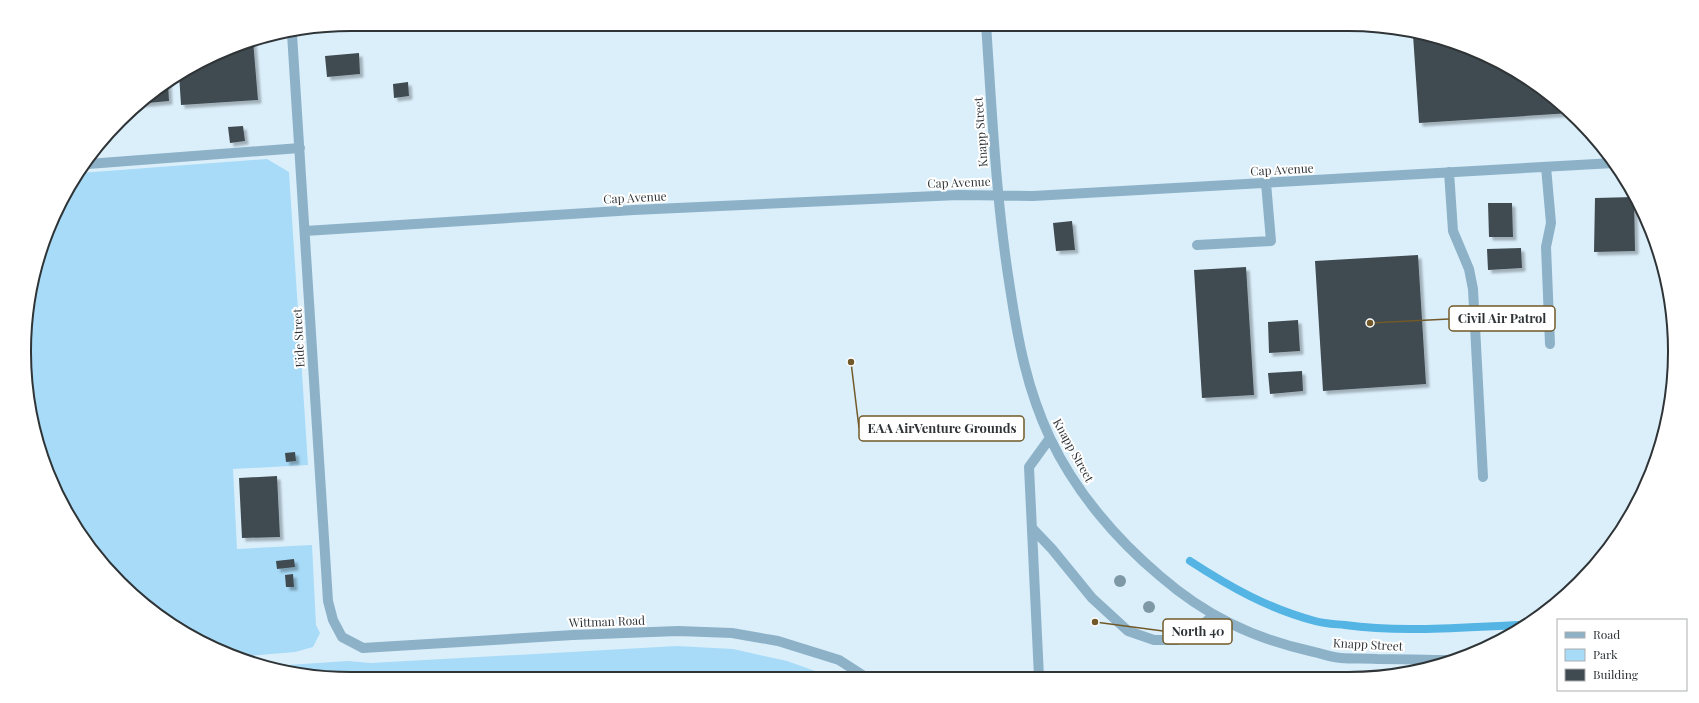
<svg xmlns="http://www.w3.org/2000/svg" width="1699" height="703" font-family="'Playfair Display',serif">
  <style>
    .built { fill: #dbeffb }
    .green { fill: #a8dbf8 }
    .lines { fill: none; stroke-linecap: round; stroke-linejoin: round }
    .stream { stroke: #54b4e3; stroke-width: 8 }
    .building { fill: #404b51; filter: url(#shadow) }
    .minor { stroke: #8db2c8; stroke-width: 10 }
    .tree { fill: #7e98a5 }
    .labels { text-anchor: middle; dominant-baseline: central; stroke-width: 4; stroke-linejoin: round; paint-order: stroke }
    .street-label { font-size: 12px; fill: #2f3437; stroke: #fff }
    .rim { fill: none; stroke: #2f3437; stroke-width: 2 }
    .leader { fill: none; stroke: #715929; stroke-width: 1.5 }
    .callout-dot { fill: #715929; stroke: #fff; stroke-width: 1.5 }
    .callout { fill: #fff; stroke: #715929; stroke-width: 1.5 }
    .callout-label { font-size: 13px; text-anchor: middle; font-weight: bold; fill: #2f3437 }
  </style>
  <defs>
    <filter id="shadow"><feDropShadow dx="3.5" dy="3.5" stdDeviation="1" flood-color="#0004"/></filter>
  </defs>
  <rect width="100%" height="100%" fill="#f2fafe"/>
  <path class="built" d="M352 24H1348L1453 41 1511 68 1563 105 1607 152 1641 206 1664 267 1674 330 1672 394 1658 457 1620 534 1563 598 1473 654 1390 676 352 679 246 662 152 611 79 533 49 477 30 416 27 309 41 246 68 188 136 105 188 68 246 41Z"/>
  <path class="green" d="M267 159 289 172 308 465 233 469 237 549 312 545 316 625 320 633 313 647 295 652 237 657 152 611 79 533 49 477 30 416 27 309 41 246 68 188 80 173Z
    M677 646 733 649 787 661 835 678 352 679 272 666 348 661 371 663Z"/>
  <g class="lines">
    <path class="stream" d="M1190 561C1230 587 1269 609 1315 621 1325 624 1335 624 1345 625 1403 633 1462 627 1520 625"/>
  </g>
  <path class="building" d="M1413 35 1453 41 1511 68 1563 105 1571 113 1419 123Z
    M253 40 258 100 181 105 179 74 188 68 246 41Z
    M359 53 360 74 327 77 325 56Z
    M168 82 169 101 137 104Z
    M408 82 409 96 394 98 393 84Z
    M243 126 245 141 230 143 228 127Z
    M1634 197 1635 251 1594 252 1595 198Z
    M1488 203H1512L1513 237H1489Z
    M1072 221 1075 250 1056 251 1053 223Z
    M1521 248 1522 268 1488 270 1487 249Z
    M1418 255 1426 384 1323 391 1315 261Z
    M1246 267 1254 395 1202 398 1194 270Z
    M1298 320 1300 351 1269 353 1268 322Z
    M1302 371 1303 391 1270 394 1268 373Z
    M295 452 296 461 286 462 285 453Z
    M277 476 280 537 242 538 239 478Z
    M294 559 295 567 277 569 276 561Z
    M293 574 294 587H286L285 575Z"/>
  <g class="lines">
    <path class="minor" d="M986 24C992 112 996 201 1010 288 1018 341 1027 389 1050 438 1075 491 1116 539 1160 576 1205 615 1252 638 1310 651 1320 653 1330 657 1341 658 1353 659 1365 658 1377 659 1402 659 1426 660 1451 660
      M292 34 328 601 333 620 342 637 363 648 573 635 678 631 732 633 778 641 839 660 867 678
      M88 164 300 148
      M1546 167 1551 223 1546 247 1550 344
      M1449 172 1453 231 1469 269 1473 289 1483 477
      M305 231 634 210 958 195 1033 196 1614 163
      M1197 245 1271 241 1266 183
      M1032 528 1052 549 1092 598 1128 631 1154 640H1176L1193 634 1213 615
      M1039 677 1029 467 1050 438"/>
  </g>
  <g class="tree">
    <circle cx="1120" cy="581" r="6"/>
    <circle cx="1149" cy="607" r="6"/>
  </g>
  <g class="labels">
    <g class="street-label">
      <text transform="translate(980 132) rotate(-94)">Knapp Street</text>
      <text transform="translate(1282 169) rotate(-3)">Cap Avenue</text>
      <text transform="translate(959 182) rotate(-2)">Cap Avenue</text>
      <text transform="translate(635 197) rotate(-3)">Cap Avenue</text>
      <text transform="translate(298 338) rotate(-93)">Eide Street</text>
      <text transform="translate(1074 450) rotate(61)">Knapp Street</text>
      <text transform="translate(607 621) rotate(-2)">Wittman Road</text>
      <text transform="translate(1368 644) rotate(3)">Knapp Street</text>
    </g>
  </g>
  <path d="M0 0H1699V703H0ZM351 31H1348A320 320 0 0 1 1668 351V352A320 320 0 0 1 1348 672H351A320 320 0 0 1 31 352V351A320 320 0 0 1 351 31Z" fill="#fff" fill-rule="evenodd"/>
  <path class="rim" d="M351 31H1348A320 320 0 0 1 1668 351V352A320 320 0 0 1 1348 672H351A320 320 0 0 1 31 352V351A320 320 0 0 1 351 31Z"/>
  <path class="leader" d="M1370 323L1449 319M851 362L859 428M1095 622L1163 631"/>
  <g class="callout-dot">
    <circle cx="1370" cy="323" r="4"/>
    <circle cx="851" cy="362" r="4"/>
    <circle cx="1095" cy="622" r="4"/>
  </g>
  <g class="callout">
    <rect x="1449" y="306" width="106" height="25" rx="4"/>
    <rect x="859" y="416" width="165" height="25" rx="4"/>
    <rect x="1163" y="619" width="69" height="25" rx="4"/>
  </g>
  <g class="callout-label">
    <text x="1502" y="323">Civil Air Patrol</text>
    <text x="942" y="433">EAA AirVenture Grounds</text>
    <text x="1198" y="636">North 40</text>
  </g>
  <rect x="1557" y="619" width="130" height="72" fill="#ffffff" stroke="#acaeaf"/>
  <rect x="1565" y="632" width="20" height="6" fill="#8db2c8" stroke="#acaeaf"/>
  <text x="1593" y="639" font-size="12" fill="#2f3437">Road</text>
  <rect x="1565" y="649" width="20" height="12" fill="#a8dbf8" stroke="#acaeaf"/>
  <text x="1593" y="659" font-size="12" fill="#2f3437">Park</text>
  <rect x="1565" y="669" width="20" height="12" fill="#404b51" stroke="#acaeaf"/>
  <text x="1593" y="679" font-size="12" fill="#2f3437">Building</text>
</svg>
